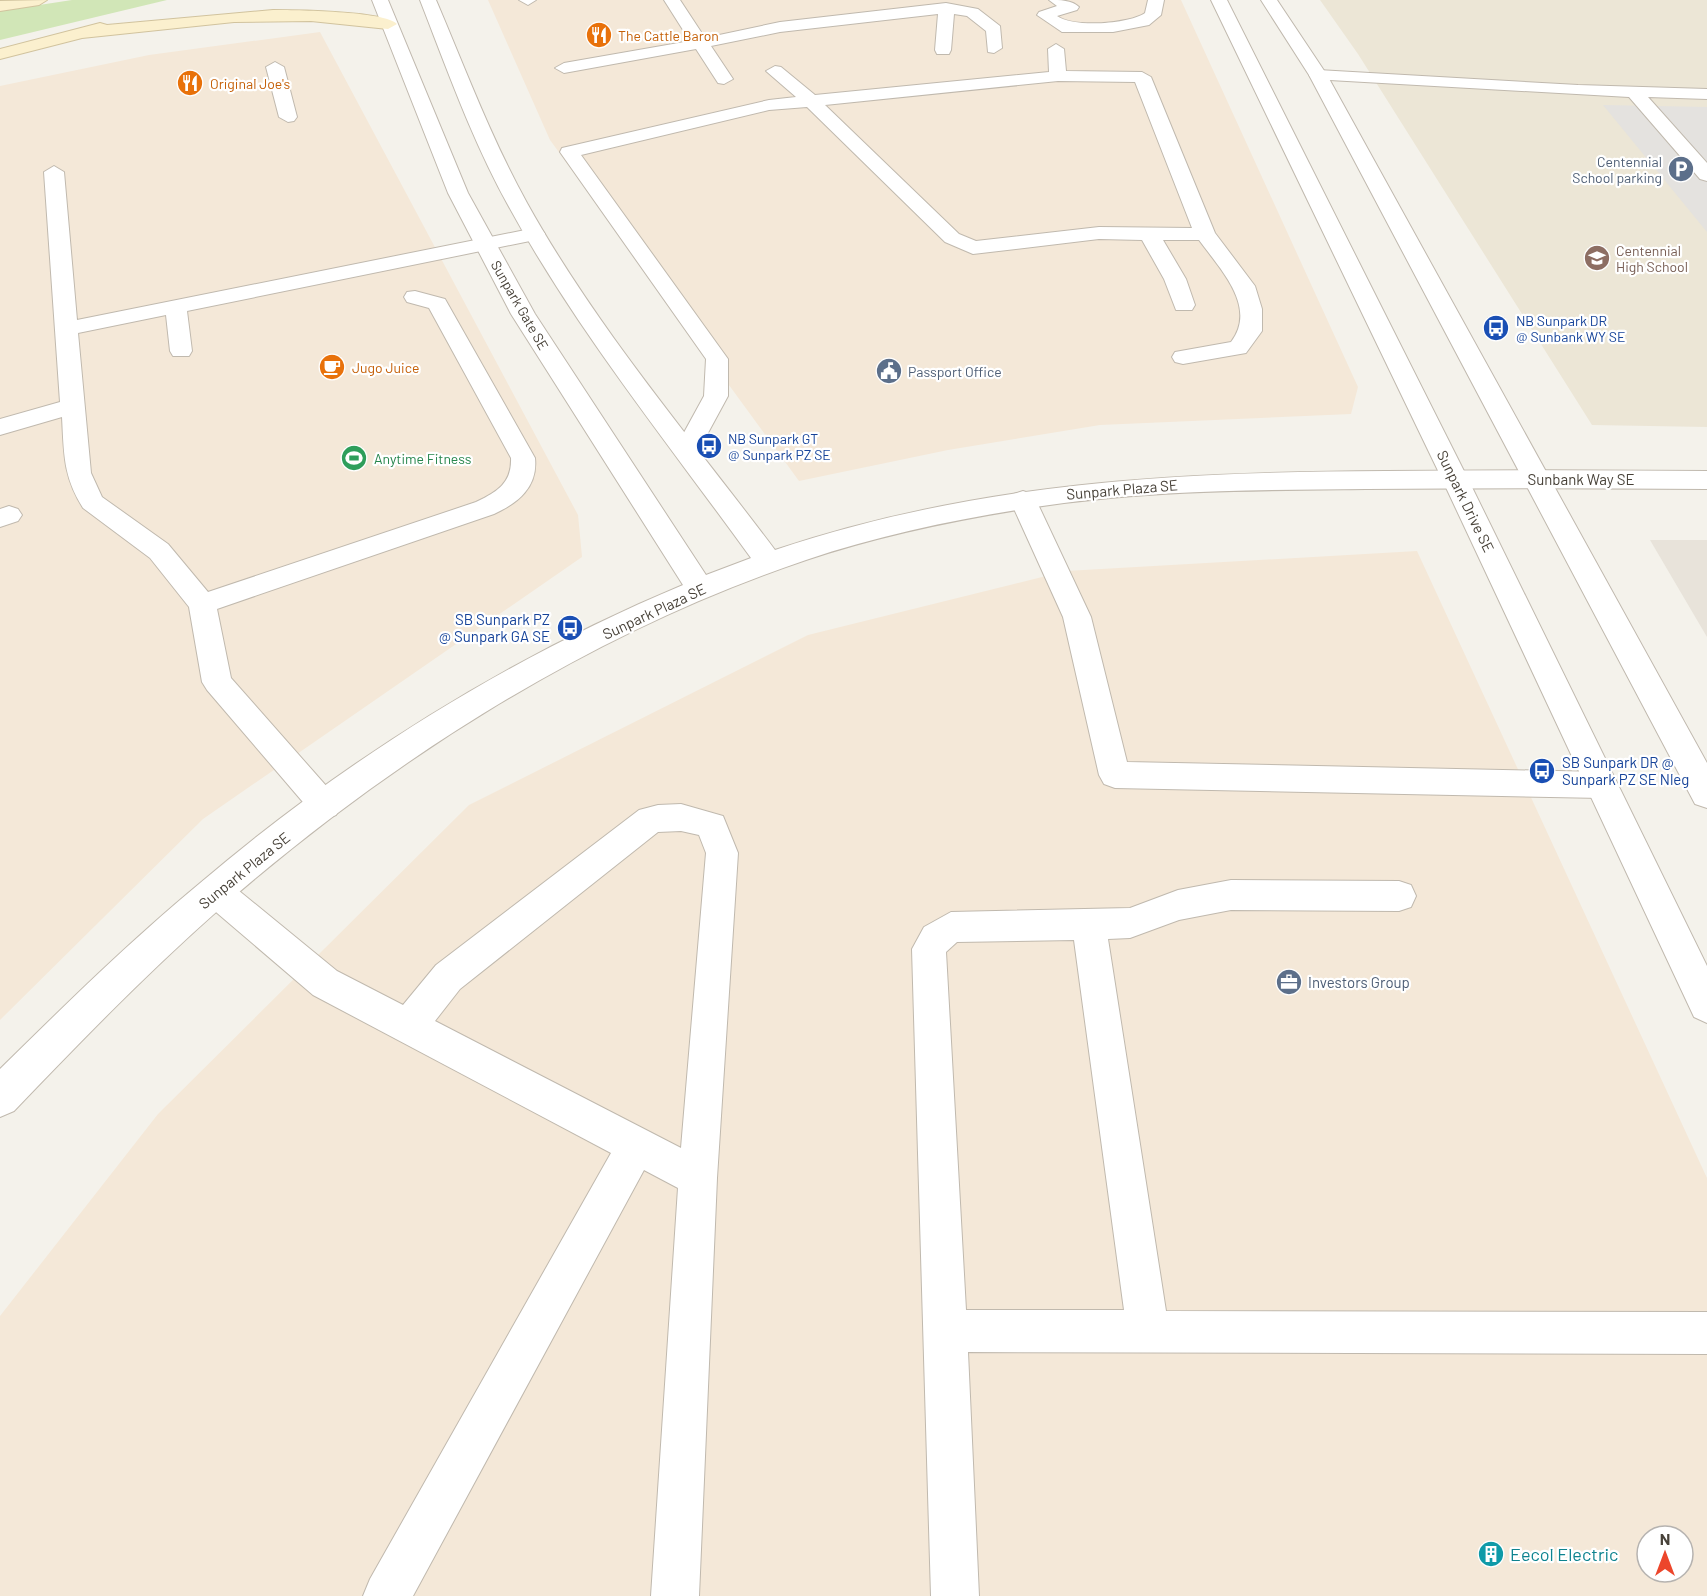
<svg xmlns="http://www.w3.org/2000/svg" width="1707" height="1596" font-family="Barlow,sans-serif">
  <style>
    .residential { fill: #e8e3da }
    .commercial { fill: #f4e8d8; fill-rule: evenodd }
    .education { fill: #ece6d6 }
    .green { fill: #d1e6b7 }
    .parking { fill: #e4e2df }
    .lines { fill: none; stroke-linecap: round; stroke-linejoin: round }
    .service-casing { stroke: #c0b9ae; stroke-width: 2 }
    .minor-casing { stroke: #c0b9ae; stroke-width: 2 }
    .tertiary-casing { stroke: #c0b9ae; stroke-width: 2 }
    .secondary-casing { stroke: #d1c39e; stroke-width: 2 }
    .service { fill: #fff; fill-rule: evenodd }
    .minor { fill: #fff; fill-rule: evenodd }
    .tertiary { fill: #fff; fill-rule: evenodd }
    .secondary { fill: #fbf0ce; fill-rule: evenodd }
    .labels { text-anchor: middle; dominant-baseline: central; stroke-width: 4.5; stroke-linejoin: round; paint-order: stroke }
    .far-food-label { font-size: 14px; fill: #c56008; stroke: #fff; text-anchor: start }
    .far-service-label { font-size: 14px; fill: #4e5e75; stroke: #fff; text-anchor: end }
    .far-education-label { font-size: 14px; fill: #785e54; stroke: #fff; text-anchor: start }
    .far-street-label { font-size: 14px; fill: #484239; stroke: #fff }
    .far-transit-label { font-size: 14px; fill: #164399; stroke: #fff; text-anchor: start }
    .far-leisure-label { font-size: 14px; fill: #27864d; stroke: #fff; text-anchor: start }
    .street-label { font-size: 15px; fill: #484239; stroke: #fff }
    .transit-label { font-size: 15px; fill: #164399; stroke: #fff; text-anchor: end }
    .service-label { font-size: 15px; fill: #4e5e75; stroke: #fff; text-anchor: start }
    .near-culture-label { font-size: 18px; fill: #0d838f; stroke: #fff; text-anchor: start }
  </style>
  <rect width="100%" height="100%" fill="#f4f2eb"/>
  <path class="residential" d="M1650 540H1707V637Z"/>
  <path class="commercial" d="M488 0H1181L1358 387 1351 414 1100 425 948 450 799 481 550 140Z
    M320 32 578 515 582 557 203 819 0 1020V86L149 55Z
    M1417 551 1707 1178V1596H0V1316L158 1114 469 805 808 635 1066 571ZM1647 1536H1683V1572H1647Z"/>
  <path class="education" d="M1320 0H1707V427L1592 425 1358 54Z"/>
  <path class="green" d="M72 0H167L0 40V11Z"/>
  <path class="parking" d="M1603 105 1707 107V232Z"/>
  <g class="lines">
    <g class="service-casing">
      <path id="service" d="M519 0H536L528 5Z
        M664 0H680L705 38 780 22 946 3 978 9 1000 26 1002 48 994 53 988 52 986 31 967 16 954 14 951 50 949 54H937L935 50 938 14 780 32 711 46 733 79 724 84 718 83 696 49 564 73 555 68 564 63 690 41Z
        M1049 0C1060 0 1072 0 1079 7L1077 10 1057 16C1074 28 1129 24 1145 13L1148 0H1164L1161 15 1149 25 1113 32H1062L1037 15 1039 12 1057 6Z
        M1056 44 1064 49 1066 71 1142 72 1151 77 1215 233 1255 286 1262 309V331L1246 353 1183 364 1175 362 1172 357 1175 352 1231 342C1258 307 1220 269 1199 240H1163L1186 279 1195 305 1192 310H1176L1164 279 1142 240 1099 239 973 254 945 242 807 107 769 110 581 155 728 359V396L696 455 687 457 678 455 675 449 704 396 706 359 560 152 562 148 769 100 796 97 766 71 775 66 781 67 815 95 1049 72 1048 49ZM1058 81 1135 82 1192 228 1099 227 976 241 959 234 825 105Z
        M275 62 284 67 297 117 294 121 288 122 279 117 266 67Z
        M1318 70 1578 85 1707 89V99L1648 97 1707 163V181L1700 179 1629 97 1312 79 1309 75Z
        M54 166 64 172 77 320 535 228 542 230 545 234 542 238 535 240 187 311 192 351 189 356H173L170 351 166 315 78 333 91 473 102 497 168 544 208 592 476 502C497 492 512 483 511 458L429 308 407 302 404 297 407 292 415 291 445 299 535 458C538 487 518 503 494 514L217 609 231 678 336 797 341 806 336 815 325 819 314 815 207 690 202 682 189 607 150 558 83 508C63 476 64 454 62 417L0 435V419L60 402 44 172Z
        M1023 491 1032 494 1036 500 1091 617 1127 762 1602 772 1613 776 1618 785 1613 794 1602 798 1115 788 1104 784 1099 775 1063 617 1010 500 1014 494Z
        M9 506 18 509 22 515 18 521 0 527V509Z
        M681 804 723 816 738 853 717 1178 699 1596H651L678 1188 644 1170 413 1596H363L370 1579 611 1153 313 995 203 901 198 891 203 881 215 876 227 881 337 971 403 1005 436 965 639 810 658 805ZM681 831 699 835 706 853 681 1148 435 1021 460 989 658 832Z
        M1231 880 1399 881 1411 885 1416 896 1411 907 1399 911 1231 910 1179 920 1130 938 1108 939 1166 1311 1707 1312V1354L968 1352 979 1596H931L912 949 924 927 951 912 1130 908 1178 890ZM1074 940 1124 1310H966L946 952 957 942Z"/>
    </g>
    <g class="minor-casing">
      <path id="minor" d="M372 0H388L468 193 535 314 706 575 751 558C668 443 576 330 508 205 472 140 447 69 420 0H436C465 68 491 138 527 203 596 327 690 437 775 550 978 482 1175 472 1386 471 1493 470 1600 470 1707 471V489C1593 488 1480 488 1366 489 1265 490 1164 490 1064 503 977 515 889 532 806 560 592 632 393 758 223 906 150 970 82 1040 14 1111L0 1117V1069C64 1006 129 942 199 884 343 761 508 658 683 585L511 314 448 193Z"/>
    </g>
    <g class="tertiary-casing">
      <path id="tertiary" d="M1211 0H1227L1468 479 1707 966V1023L1694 1017 1442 479Z
        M1261 0H1277L1327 75 1707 763V808L1695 804 1309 75Z"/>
    </g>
    <g class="secondary-casing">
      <path id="secondary" d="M47 0 39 5 0 11V1Z
        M273 10C293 10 386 11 397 24L388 29 311 21 234 22 82 38 0 59V49L100 23 107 25Z"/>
    </g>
    <use href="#service" class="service"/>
    <use href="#minor" class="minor"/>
    <use href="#tertiary" class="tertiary"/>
    <use href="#secondary" class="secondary"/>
  </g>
  <defs>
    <g id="restaurant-disc" transform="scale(1.35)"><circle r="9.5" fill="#e8710a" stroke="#fff"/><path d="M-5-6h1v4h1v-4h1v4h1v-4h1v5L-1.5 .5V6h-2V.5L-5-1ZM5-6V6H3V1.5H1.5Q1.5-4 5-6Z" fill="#fff"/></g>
    <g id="parking-disc" transform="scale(1.35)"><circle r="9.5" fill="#5c6f8a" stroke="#fff"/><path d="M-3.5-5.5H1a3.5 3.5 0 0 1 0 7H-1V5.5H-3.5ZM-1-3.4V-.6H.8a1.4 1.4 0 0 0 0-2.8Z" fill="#fff"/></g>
    <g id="school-disc" transform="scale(1.35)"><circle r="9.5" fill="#8d6e63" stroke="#fff"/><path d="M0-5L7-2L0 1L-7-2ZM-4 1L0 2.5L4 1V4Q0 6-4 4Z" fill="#fff"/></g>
    <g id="bus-disc" transform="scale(1.35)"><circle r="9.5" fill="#1a4fb4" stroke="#fff"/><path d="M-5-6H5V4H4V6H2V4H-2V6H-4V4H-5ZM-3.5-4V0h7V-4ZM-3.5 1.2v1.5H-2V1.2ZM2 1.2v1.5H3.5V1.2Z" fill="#fff"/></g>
    <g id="cafe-disc" transform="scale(1.35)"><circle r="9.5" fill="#e8710a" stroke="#fff"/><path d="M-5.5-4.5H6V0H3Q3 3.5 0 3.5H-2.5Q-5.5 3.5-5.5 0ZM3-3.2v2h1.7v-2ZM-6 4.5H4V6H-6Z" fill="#fff"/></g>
    <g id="civic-disc" transform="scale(1.35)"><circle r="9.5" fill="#5c6f8a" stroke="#fff"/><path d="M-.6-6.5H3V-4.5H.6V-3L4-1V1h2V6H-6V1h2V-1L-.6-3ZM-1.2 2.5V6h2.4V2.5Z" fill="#fff"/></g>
    <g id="stadium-disc" transform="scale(1.35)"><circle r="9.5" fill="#2e9e5b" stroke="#fff"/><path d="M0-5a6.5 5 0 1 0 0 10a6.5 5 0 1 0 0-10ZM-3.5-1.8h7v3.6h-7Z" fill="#fff"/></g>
    <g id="office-disc" transform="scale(1.35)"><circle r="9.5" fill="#5c6f8a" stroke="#fff"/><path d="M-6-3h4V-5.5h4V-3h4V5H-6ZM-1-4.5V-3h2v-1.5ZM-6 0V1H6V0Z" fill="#fff"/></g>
    <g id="building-disc" transform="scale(1.35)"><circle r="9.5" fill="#0f9aa8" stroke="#fff"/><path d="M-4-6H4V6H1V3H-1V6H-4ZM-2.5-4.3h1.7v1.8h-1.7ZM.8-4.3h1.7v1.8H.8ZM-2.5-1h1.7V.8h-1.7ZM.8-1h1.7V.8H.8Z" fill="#fff"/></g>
  </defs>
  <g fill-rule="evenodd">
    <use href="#restaurant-disc" x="599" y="35"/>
    <use href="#restaurant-disc" x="190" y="83"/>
    <use href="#parking-disc" x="1681" y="169"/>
    <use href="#school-disc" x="1597" y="258"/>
    <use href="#bus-disc" x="1496" y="328"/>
    <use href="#cafe-disc" x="332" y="367"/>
    <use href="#civic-disc" x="889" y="371"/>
    <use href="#bus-disc" x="709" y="446"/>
    <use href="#stadium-disc" x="354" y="458"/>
    <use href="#bus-disc" x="570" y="628"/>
    <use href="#bus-disc" x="1542" y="771"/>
    <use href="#office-disc" x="1289" y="982"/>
    <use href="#building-disc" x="1491" y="1554"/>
  </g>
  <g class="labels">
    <g class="far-food-label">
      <text x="618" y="35">The Cattle Baron</text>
      <text x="210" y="83">Original Joe's</text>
      <text x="352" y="367">Jugo Juice</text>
    </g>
    <g class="far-service-label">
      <text x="1662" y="161">Centennial<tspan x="1662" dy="16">School parking</tspan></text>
      <text x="908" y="371" text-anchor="start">Passport Office</text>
    </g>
    <g class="far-education-label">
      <text x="1616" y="250">Centennial<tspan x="1616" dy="16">High School</tspan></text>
    </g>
    <g class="far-street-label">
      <text transform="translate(520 305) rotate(60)">Sunpark Gate SE</text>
    </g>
    <g class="far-transit-label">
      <text x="1516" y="320">NB Sunpark DR<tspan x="1516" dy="16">@ Sunbank WY SE</tspan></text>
      <text x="728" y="438">NB Sunpark GT<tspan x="728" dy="16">@ Sunpark PZ SE</tspan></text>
    </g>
    <g class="far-leisure-label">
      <text x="374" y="458">Anytime Fitness</text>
    </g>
    <g class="street-label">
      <text x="1581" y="479">Sunbank Way SE</text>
      <text transform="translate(1122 489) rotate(-5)">Sunpark Plaza SE</text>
      <text transform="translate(1466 501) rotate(64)">Sunpark Drive SE</text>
      <text transform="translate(654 611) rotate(-25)">Sunpark Plaza SE</text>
      <text transform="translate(244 870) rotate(-39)">Sunpark Plaza SE</text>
    </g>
    <g class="transit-label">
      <text x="550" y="619">SB Sunpark PZ<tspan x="550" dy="17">@ Sunpark GA SE</tspan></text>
      <text x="1562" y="762" text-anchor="start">SB Sunpark DR @<tspan x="1562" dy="17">Sunpark PZ SE Nleg</tspan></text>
    </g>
    <g class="service-label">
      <text x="1308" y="982">Investors Group</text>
    </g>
    <g class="near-culture-label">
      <text x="1510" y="1554">Eecol Electric</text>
    </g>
  </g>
  <g transform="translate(1665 1554)"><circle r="28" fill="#ffffff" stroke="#b6b3b0" stroke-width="1.5"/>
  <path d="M0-4.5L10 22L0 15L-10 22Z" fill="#ec462b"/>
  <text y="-9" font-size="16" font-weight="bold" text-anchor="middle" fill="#484239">N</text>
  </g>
</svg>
